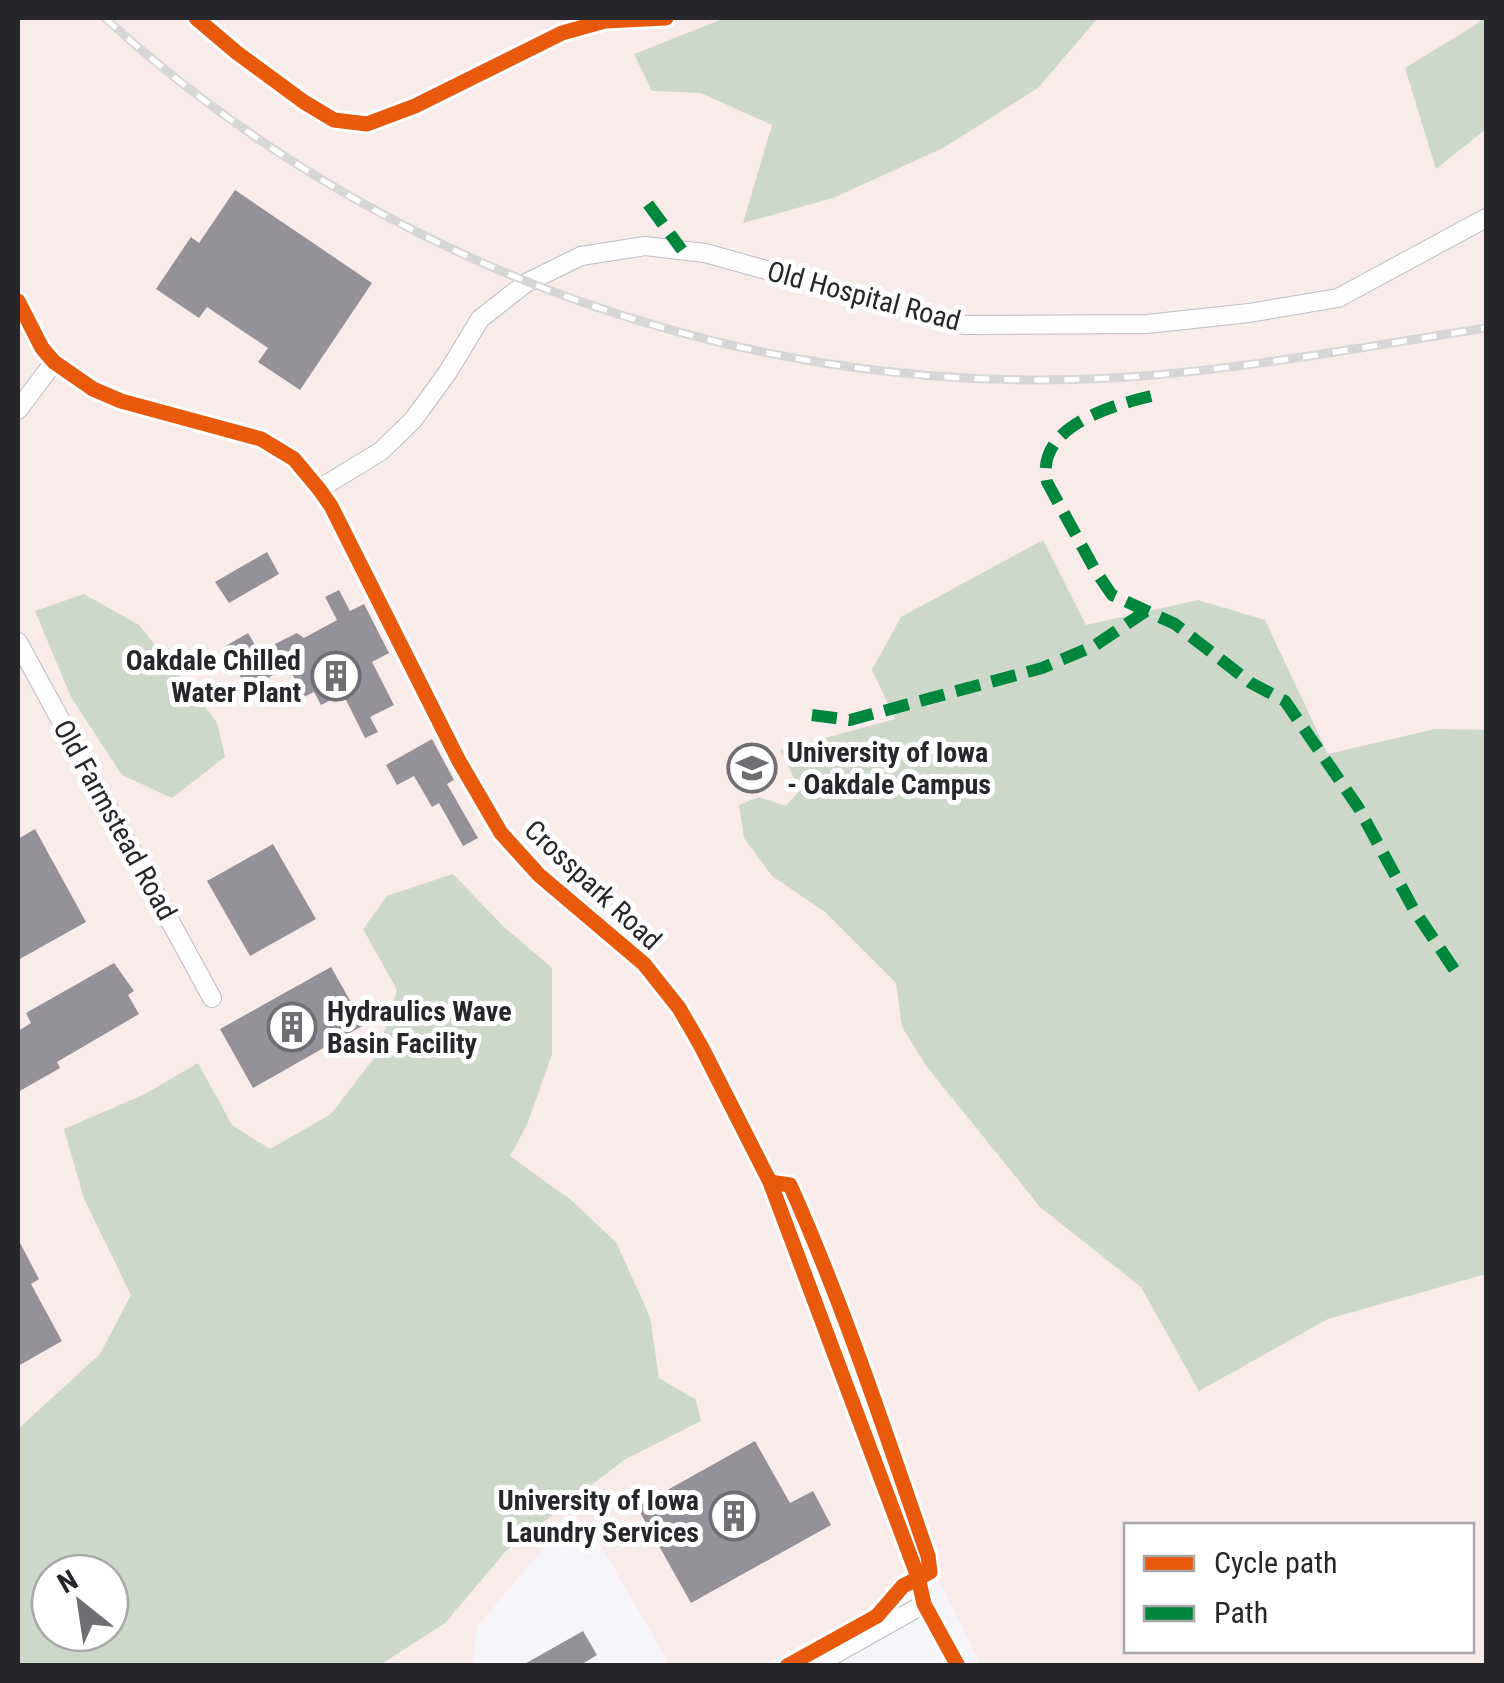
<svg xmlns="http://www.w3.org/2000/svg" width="1504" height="1683" font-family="'Roboto Condensed',sans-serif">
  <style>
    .education { fill: #f9ebea; fill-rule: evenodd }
    .forest { fill: #cdd8cb; fill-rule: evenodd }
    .building { fill: #959198 }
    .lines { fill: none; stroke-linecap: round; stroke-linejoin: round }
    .minor-casing { stroke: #bcbcc1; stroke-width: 20 }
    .minor { stroke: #fefefe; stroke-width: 18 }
    .rail-casing { stroke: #d6d6d7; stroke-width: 9 }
    .rail { stroke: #fff; stroke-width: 5; stroke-dasharray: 15; stroke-linecap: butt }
    .quiet { stroke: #00873e; stroke-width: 12; stroke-dasharray: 25 12; stroke-linecap: butt }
    .cycleway-casing { stroke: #fff; stroke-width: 21 }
    .cycleway { stroke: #e8590c; stroke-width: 15 }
    .labels { text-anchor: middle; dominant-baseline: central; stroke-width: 10; stroke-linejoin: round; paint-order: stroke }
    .street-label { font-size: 28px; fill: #26262b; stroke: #fff }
    .poi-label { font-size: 28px; font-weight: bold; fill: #26262b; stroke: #fff; text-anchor: end }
  </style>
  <rect width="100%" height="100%" fill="#f5f5fa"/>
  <path class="education" d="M18 18H1486V1665H981L931 1564 897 1580 875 1608 763 1665H670L586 1520 545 1546 477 1627 472 1665H18ZM1126 1526H1472V1650H1126ZM50 1573H110V1633H50Z"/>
  <path class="forest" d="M725 18H1098L1038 88 943 148 833 198 743 223 772 125 701 93 652 91 634 54Z
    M1478 18H1486V129L1436 169 1405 68 1480 22Z
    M1043 540 1086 625 1198 600 1265 620 1328 754 1435 729 1486 730V1274L1328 1319 1199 1391 1141 1287 1040 1207 927 1067 902 1027 896 983 825 912 772 876 744 838 739 805 759 797 786 806 800 790 780 750 895 719 872 670 901 617Z
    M84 594 139 625 217 722 225 757 172 798 122 775 71 697 35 611Z
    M453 874 503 926 552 968V1054L527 1125 510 1156 571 1200 616 1242 650 1317 659 1378 696 1400 701 1421 624 1460 506 1551 445 1623 380 1665H18V1429L100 1354 131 1295 84 1199 64 1129 145 1094 198 1063 232 1125 270 1149 331 1114 378 1053 397 990 363 929 387 896ZM110 1573V1633H50V1573Z"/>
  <path class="building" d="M235 190 372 283 300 390 258 362 268 348 207 307 199 318 156 289 191 237 199 243Z
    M267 552 279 574 229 603 215 582Z
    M339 590 350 611 364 604 389 653 372 662 394 705 370 717 378 732 365 738 343 694 321 705 314 692 304 697 288 666 248 690 224 647 248 633 259 652 297 633 304 638 337 620 325 597Z
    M432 739 454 780 447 784 478 838 463 846 439 803 432 807 414 776 397 785 386 765Z
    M35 829 86 922 18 960V839Z
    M273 844 316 919 250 956 207 881Z
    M114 963 134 991 128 995 139 1014 57 1062 60 1068 18 1092V1031L31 1023 26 1013Z
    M331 967 364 1025 253 1088 220 1029Z
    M18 1239 39 1279 31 1284 62 1341 18 1366Z
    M755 1441 790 1503 813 1491 831 1525 691 1603 637 1507Z
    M583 1631 597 1655 579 1666H521Z"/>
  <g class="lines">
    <g class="minor-casing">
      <path id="minor" d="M18 301 42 348 54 362 93 389 121 401 261 439 294 459 319 489 331 506 459 761 501 833 539 875 644 964 679 1008 701 1046 770 1182 918 1577 924 1604 958 1666
        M18 410 54 362
        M319 489 381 451 413 420 448 372 480 319 526 283 581 256 645 246 705 253 964 325 1147 324 1249 313 1338 298 1486 218
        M18 642 212 998
        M814 1666 924 1604"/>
    </g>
    <use href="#minor" class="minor"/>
    <g class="rail-casing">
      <path id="rail" d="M105 18C377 266 743 398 1111 378 1237 371 1362 347 1486 328"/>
    </g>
    <use href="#rail" class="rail"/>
    <path class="quiet" d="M648 204 682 250
      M1151 396C1110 406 1035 427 1047 482L1095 570 1112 595 1175 624 1251 683 1285 701 1358 807 1414 910 1460 978
      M812 715 850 720 1042 668 1094 646 1146 611"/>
    <g class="cycleway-casing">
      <path id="cycleway" d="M196 18 236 52 304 102 334 120 367 124 415 106 562 33 605 21 666 18
        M18 301 42 348 54 362 93 389 121 401 261 439 294 459 319 489 331 506 459 761 501 833 539 875 644 964 679 1008 701 1046 770 1182 918 1577 924 1604 958 1666
        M770 1182 790 1185C844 1306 885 1431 928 1556L930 1572 903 1586 877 1616 787 1666"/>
    </g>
    <use href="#cycleway" class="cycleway"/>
  </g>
  <defs>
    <g id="building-ring" transform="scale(2.5)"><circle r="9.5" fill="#fff" stroke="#6e6e73" stroke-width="1.5"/><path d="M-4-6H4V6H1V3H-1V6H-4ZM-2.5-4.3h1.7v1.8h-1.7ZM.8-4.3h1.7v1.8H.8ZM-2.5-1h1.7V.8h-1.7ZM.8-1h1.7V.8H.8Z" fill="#6e6e73"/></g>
    <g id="university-ring" transform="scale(2.5)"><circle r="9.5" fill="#fff" stroke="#6e6e73" stroke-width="1.5"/><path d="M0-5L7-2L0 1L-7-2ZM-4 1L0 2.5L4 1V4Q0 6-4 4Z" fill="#6e6e73"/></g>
  </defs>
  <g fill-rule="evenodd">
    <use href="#building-ring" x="336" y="676"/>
    <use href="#university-ring" x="752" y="768"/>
    <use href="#building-ring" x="292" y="1027"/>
    <use href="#building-ring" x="734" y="1516"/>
  </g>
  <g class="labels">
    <g class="street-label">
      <text transform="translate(864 296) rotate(15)">Old Hospital Road</text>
      <text transform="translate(115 820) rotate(61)">Old Farmstead Road</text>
      <text transform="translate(593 885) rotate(43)">Crosspark Road</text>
    </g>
    <g class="poi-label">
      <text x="301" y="660">Oakdale Chilled<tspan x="301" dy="32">Water Plant</tspan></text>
      <text x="787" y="752" text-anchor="start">University of Iowa<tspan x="787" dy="32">- Oakdale Campus</tspan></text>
      <text x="327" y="1011" text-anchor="start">Hydraulics Wave<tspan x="327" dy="32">Basin Facility</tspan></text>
      <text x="699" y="1500">University of Iowa<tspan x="699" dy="32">Laundry Services</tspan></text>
    </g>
  </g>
  <rect width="1504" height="1683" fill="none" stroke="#26262b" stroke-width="40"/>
  <rect x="1124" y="1523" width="350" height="130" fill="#ffffff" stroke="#a8a8aa" stroke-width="2.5"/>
  <rect x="1144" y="1556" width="50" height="15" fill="#e8590c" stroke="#a8a8aa" stroke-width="2.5"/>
  <text x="1214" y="1573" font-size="30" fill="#26262b">Cycle path</text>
  <rect x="1144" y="1606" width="50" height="15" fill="#00873e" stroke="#a8a8aa" stroke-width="2.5"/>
  <text x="1214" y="1623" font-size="30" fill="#26262b">Path</text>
  <g transform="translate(80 1603) rotate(330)"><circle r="48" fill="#ffffff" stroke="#a8a8aa" stroke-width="2.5"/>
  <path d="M0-8L18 38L0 25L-18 38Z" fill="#6e6e73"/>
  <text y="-15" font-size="28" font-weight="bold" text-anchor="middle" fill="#26262b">N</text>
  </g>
</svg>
